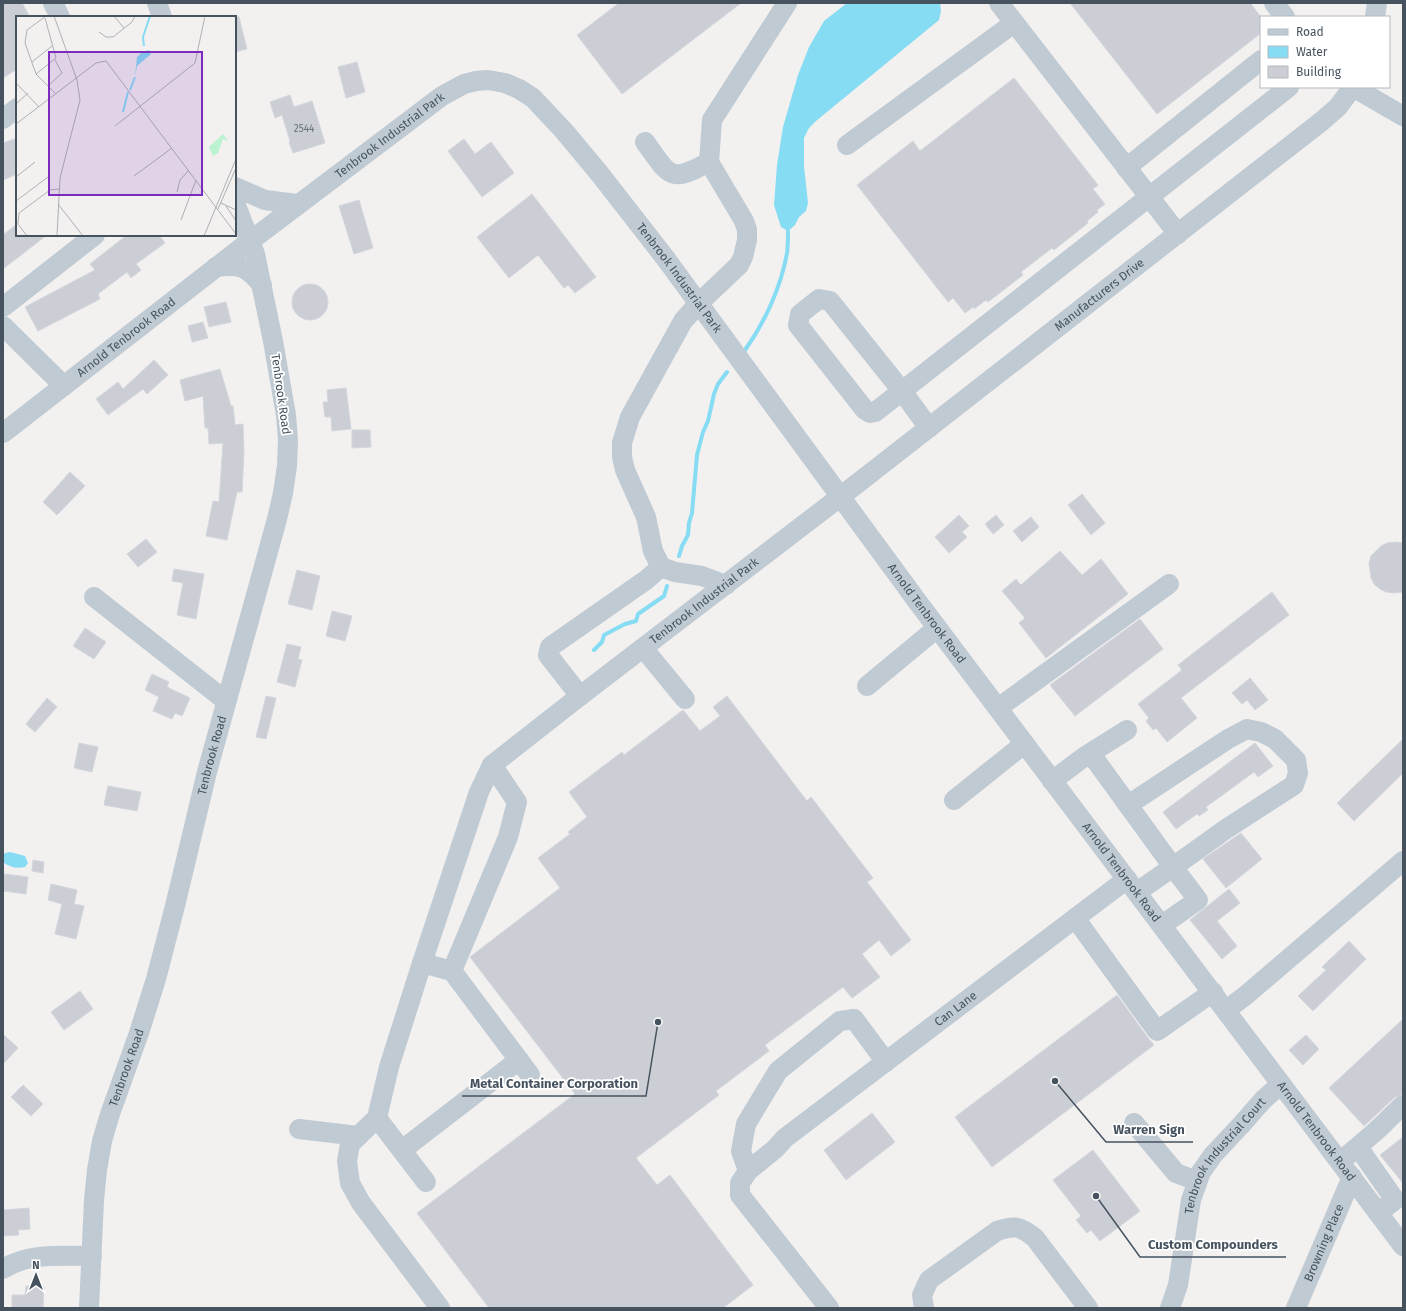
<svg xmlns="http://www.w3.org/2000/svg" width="1406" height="1311" font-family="'Fira Sans',sans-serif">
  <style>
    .water { fill: #85dcf3 }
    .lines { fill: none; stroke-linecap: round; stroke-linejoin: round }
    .stream { stroke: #85dcf3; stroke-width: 4 }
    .building { fill: #cbcfd5; stroke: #d3d6dc }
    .minor { stroke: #bfcad3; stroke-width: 20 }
    .labels { text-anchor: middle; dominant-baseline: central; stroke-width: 3.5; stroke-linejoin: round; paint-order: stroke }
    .number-label { font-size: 10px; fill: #67727c }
    .street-label { font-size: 12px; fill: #46535f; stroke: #fff }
    .inset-river { fill: none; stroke: #85dcf3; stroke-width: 2 }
    .inset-road { fill: none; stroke: #aeb1b6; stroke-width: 1 }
    .view { fill: #7b2cbf; fill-opacity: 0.15; stroke: #7b2cbf; stroke-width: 2 }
    .inset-edge { fill: none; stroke: #46535f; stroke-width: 2 }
    .leader { fill: none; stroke: #46535f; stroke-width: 1.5 }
    .callout-dot { fill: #46535f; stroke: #fff; stroke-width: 1.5 }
    .callout-label { font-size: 13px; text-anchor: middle; font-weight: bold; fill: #46535f; stroke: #fff; stroke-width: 3.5; stroke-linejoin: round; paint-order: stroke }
  </style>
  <rect width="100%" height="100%" fill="#f3f0f0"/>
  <path class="water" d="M847 3H940L941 11 939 20 816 121 809 128 804 138V166L808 203 806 211 799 217 795 225 788 231 781 227 774 205 777 165 783 127 798 75 809 47 824 21Z
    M10 852 25 856 28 863 25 867C17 869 9 867 3 862V855L5 853Z"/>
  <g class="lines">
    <path class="stream" d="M745 350C765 322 781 287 787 253 788 246 788 238 788 231
      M679 556 682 546 688 535 689 523 692 513 697 455 703 432 708 421 714 394 718 384 727 372
      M594 650 602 642 604 635 625 624 636 621 638 614 664 596 667 586"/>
  </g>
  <path class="building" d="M3 3H22L30 17H17V69L3 78Z
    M619 3H741L622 94 577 35Z
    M1070 3H1250L1261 17V33L1157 114Z
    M235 17H239L247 49 235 52Z
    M357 62 365 92 346 98 338 67Z
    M1014 78 1098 185 1093 189 1105 204 1097 210 1098 212 1087 221 1088 223 1054 250 1052 248 1021 272 1023 275 988 302 986 300 974 309 973 307 965 313 953 298 948 302 857 185 913 141 920 151Z
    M290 95 294 107 312 101 325 143 293 153 289 142 290 141 282 115 275 118 270 102Z
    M17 138V174L3 180V143Z
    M464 139 475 154 491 142 514 173 482 197 448 151Z
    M532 194 596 277 575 293 568 285 564 288 538 255 509 278 477 237Z
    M359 200 373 248 354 254 339 206Z
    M17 224V235H47L3 269V235Z
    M127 235H159L165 243 136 264 141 270 131 278 127 272 98 294 100 299 38 331 25 307 95 270 90 264Z
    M292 302a18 18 0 1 1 36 0a18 18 0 1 1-36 0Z
    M226 302 231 322 209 327 204 307Z
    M203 322 208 338 192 342 188 326Z
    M154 360 168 375 147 394 143 389 108 415 96 399 118 382 123 389Z
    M220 369 231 406H233L235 425 243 424 244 453 242 492H237L227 540 206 536 213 501 219 502 223 443 209 444 208 428H205L203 396 185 401 180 380Z
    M346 388 351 429 332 431 331 417H325L323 402H328L327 390Z
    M352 430H370L371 447 352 448Z
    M70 472 85 486 57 515 43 502Z
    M1082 494 1105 523 1091 535 1068 505Z
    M959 515 969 526 962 532 967 537 949 553 935 537Z
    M996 515 1004 525 993 534 985 524Z
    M1031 517 1039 527 1022 542 1013 531Z
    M146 539 157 552 138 567 127 554Z
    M1395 542 1403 543V592L1394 593 1386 592 1380 589 1374 584 1371 578 1369 563 1371 556 1381 546 1387 543Z
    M1060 551 1082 575 1101 559 1128 594 1046 658 1019 623 1025 618 1002 591 1016 579 1021 585Z
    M174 569 204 574 196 619 177 615 183 583 172 581Z
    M297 570 320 576 312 610 288 604Z
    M1272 592 1289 615 1181 698 1197 718 1167 742 1156 728 1153 730 1146 721 1149 718 1138 704 1182 670 1178 665Z
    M332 611 352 616 345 641 326 636Z
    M1140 619 1163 649 1075 716 1050 685Z
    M85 628 106 642 94 659 73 646Z
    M287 644 301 647 298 659 302 660 295 687 277 682Z
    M152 674 169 682 167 687 190 698 182 716 175 713 172 719 153 711 159 697 145 690Z
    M1250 678 1268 700 1255 710 1247 700 1242 704 1232 693Z
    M266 696 276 698 266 739 256 737Z
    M727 696 807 801 811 797 873 878 867 882 911 940 891 956 879 940 862 954 880 977 852 998 843 987 765 1045 769 1051 716 1091 719 1095 636 1158 657 1185 670 1175 753 1285 723 1308H489L417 1213 575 1094 470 957 560 888 538 858 570 834 568 832 587 817 569 792 622 752 624 755 683 710 700 731 720 716 713 707Z
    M47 698 57 707 35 732 26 724Z
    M1403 739V773L1354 821 1337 803Z
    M79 743 98 747 92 772 74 768Z
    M1255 743 1273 766 1258 777 1254 772 1206 807 1208 810 1199 816 1197 814 1176 829 1163 812Z
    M108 786 141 792 137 811 104 805Z
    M1241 833 1262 859 1226 888 1203 859Z
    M33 860 44 862 43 873 32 871Z
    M4 874 28 877 26 894 3 891Z
    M51 884 77 890 74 904 84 906 76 939 55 934 62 904 48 900Z
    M1229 889 1240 903 1217 921 1237 946 1222 959 1190 920Z
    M1349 941 1366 959 1313 1011 1298 996 1326 970 1322 967Z
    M80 991 93 1009 64 1030 51 1012Z
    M1117 995 1148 1038 1154 1045 992 1167 955 1117Z
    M1403 1019V1094L1395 1097 1364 1126 1329 1088Z
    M3 1034 18 1048 3 1064Z
    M1306 1035 1319 1049 1303 1065 1289 1050Z
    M23 1085 43 1104 31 1116 11 1097Z
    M872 1113 895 1142 846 1180 824 1150Z
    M1403 1137V1183L1380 1155Z
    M1093 1150 1140 1211 1100 1241 1091 1230 1087 1233 1076 1220 1081 1216 1053 1180Z
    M29 1208 30 1229 18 1230 19 1235 3 1236V1210Z
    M26 1286 44 1287 43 1308H12V1295H25Z"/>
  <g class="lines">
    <g class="minor">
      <path d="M53 3 60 17"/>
      <path d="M157 3 162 17"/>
      <path d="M999 3 1178 234"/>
      <path d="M1274 3 1285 17"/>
      <path d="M1375 17 1377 3"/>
      <path d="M1353 87 1403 116"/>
      <path d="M3 119 17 108"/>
      <path d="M645 142C670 176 669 184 709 162L744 221 747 230V240L743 257 739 265 699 303 683 321 630 417 622 443V457L625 470 646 517 653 551 661 567 675 572 702 576 726 585"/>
      <path d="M847 145 1014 23"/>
      <path d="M709 162 712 120 787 3"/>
      <path d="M1126 168 1261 60"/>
      <path d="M235 187 265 200 297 204"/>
      <path d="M216 267C240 264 246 266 262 285"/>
      <path d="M819 299 830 301 902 391 875 412 870 413 865 410 798 325 800 314Z"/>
      <path d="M3 307 95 235"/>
      <path d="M3 326 64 386"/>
      <path d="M929 428 902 391 1289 87"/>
      <path id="s1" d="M3 433 250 241 442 96 464 84 476 81 488 80 505 83 519 89 533 98 564 131 599 173 666 259 917 601 1403 1246"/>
      <path d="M94 597 226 701"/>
      <path d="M643 648 685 699"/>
      <path d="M867 686 937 628"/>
      <path d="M580 696 548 655 550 647 646 580 661 567"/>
      <path d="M998 708 1169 584"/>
      <path d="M1091 754 1173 867 1137 892"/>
      <path d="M1052 781 1084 757 1127 730"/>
      <path d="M954 800 1024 744"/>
      <path d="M1128 805 1228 739 1247 729 1261 732 1275 739 1296 760 1298 773 1294 785 1226 829 1173 867 1198 900 1162 925"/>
      <path d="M1075 918 1157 1031 1213 992"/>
      <path d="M422 963 452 971 530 1075"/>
      <path d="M452 971 508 837 517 802 492 765"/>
      <path d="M1226 1010 1245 996 1403 861"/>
      <path d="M377 1118 426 1182"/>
      <path d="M1134 1123 1176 1173 1197 1181"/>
      <path d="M299 1129 358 1136"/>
      <path d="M1358 1147 1395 1200 1378 1213"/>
      <path d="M402 1150 519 1060"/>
      <path d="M1348 1155 1376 1131 1403 1105"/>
      <path d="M748 1171 741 1151 746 1124 778 1071 840 1021 854 1019 886 1062"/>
      <path d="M3 1269C29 1252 63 1256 92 1256"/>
      <path id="s2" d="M89 1308 94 1200 97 1170 102 1141 110 1114 139 1033 156 979 175 906 207 772 277 519 283 493 287 466 288 440 286 415 273 341 255 254 235 203"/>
      <path id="s3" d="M440 1308 361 1203 350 1183 347 1161 350 1144 377 1118 389 1067 422 963 479 792 492 765 580 696 840 497 1322 121 1338 107 1353 87"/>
      <path id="s4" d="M829 1308 740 1195V1183L748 1171 775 1149 785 1138 1127 879"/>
      <path d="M924 1308 922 1295 929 1280 997 1231C1015 1225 1020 1226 1035 1238L1088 1308"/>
      <path id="s5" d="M1170 1308 1178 1285 1191 1200 1201 1172 1213 1155 1242 1124 1263 1100 1281 1084"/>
      <path id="s6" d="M1296 1308 1352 1177"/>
    </g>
  </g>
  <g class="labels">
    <g class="number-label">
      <text x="304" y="129">2544</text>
    </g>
    <g class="street-label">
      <text stroke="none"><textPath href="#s1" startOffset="488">Tenbrook Industrial Park</textPath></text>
      <text stroke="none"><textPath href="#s1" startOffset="884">Tenbrook Industrial Park</textPath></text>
      <text stroke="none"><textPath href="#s3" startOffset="1371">Manufacturers Drive</textPath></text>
      <text stroke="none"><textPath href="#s1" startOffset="156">Arnold Tenbrook Road</textPath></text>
      <text transform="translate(281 394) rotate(82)">Tenbrook Road</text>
      <text stroke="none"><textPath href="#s3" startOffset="871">Tenbrook Industrial Park</textPath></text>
      <text stroke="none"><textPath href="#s1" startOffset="1301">Arnold Tenbrook Road</textPath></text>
      <text stroke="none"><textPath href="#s2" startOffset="569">Tenbrook Road</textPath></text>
      <text stroke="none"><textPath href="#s1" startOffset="1625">Arnold Tenbrook Road</textPath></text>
      <text stroke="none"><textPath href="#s4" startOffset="434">Can Lane</textPath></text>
      <text stroke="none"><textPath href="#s2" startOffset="245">Tenbrook Road</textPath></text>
      <text stroke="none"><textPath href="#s1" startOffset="1949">Arnold Tenbrook Road</textPath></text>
      <text stroke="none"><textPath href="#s5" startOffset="166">Tenbrook Industrial Court</textPath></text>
      <text stroke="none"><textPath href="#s6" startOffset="71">Browning Place</textPath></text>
    </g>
  </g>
  <g transform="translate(16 16)">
    <rect width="220" height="220" fill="#f3f0f0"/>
    <path d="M207 118 212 125 207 123 202 137 197 140 193 131Z" fill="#bbf3d1"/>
    <path d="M133 34 135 38 121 50 119 61 121 41 126 36Z" fill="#85dcf3"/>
    <path class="inset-river" d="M128 30 127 21 134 0M114 74 119 61M107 96 112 76"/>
    <path class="inset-road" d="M30 0 11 14 9 27 20 58 40 78M38 0 61 64 64 84 44 162 41 220M98 0 108 12M83 16 90 21H97L116 6 119 0M16 46 36 30M20 58 40 42 29 2M0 67 23 91M32 70 46 57 39 44M0 88 12 77M0 108 80 47 90 45 220 218M99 110 179 47 189 0M118 160 156 132M0 161 19 146M161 176 164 164 173 154M0 185 32 161M205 187 220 194M42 188 67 220M210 190 220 205M202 193 220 152M165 204 180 164M11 220 2 208 3 197 34 174 43 173M188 220 220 143"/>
    <path class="view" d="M33 36H186V179H33Z"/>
    <rect width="220" height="220" class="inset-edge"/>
  </g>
  <path class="leader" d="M658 1022L646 1096H462M1055 1081L1106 1142H1193M1096 1196L1140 1257H1286"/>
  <g class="callout-dot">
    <circle cx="658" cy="1022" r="4"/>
    <circle cx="1055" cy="1081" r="4"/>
    <circle cx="1096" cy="1196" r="4"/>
  </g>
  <g class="callout-label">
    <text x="554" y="1088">Metal Container Corporation</text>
    <text x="1149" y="1134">Warren Sign</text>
    <text x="1213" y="1249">Custom Compounders</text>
  </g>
  <rect width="1406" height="1311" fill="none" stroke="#46535f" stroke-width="8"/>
  <rect x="1260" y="16" width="130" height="72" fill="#ffffff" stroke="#b5babf"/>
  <rect x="1268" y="29" width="20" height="6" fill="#bfcad3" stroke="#b5babf"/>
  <text x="1296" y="36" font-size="12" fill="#46535f">Road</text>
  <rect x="1268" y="46" width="20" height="12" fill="#85dcf3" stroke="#b5babf"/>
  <text x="1296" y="56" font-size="12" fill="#46535f">Water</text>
  <rect x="1268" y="66" width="20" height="12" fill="#cbcfd5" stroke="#b5babf"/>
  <text x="1296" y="76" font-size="12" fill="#46535f">Building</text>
  <g transform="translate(36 1275)" stroke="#ffffff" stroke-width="3" paint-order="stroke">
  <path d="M0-3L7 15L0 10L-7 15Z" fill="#46535f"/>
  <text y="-6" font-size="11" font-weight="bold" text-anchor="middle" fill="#46535f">N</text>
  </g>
</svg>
